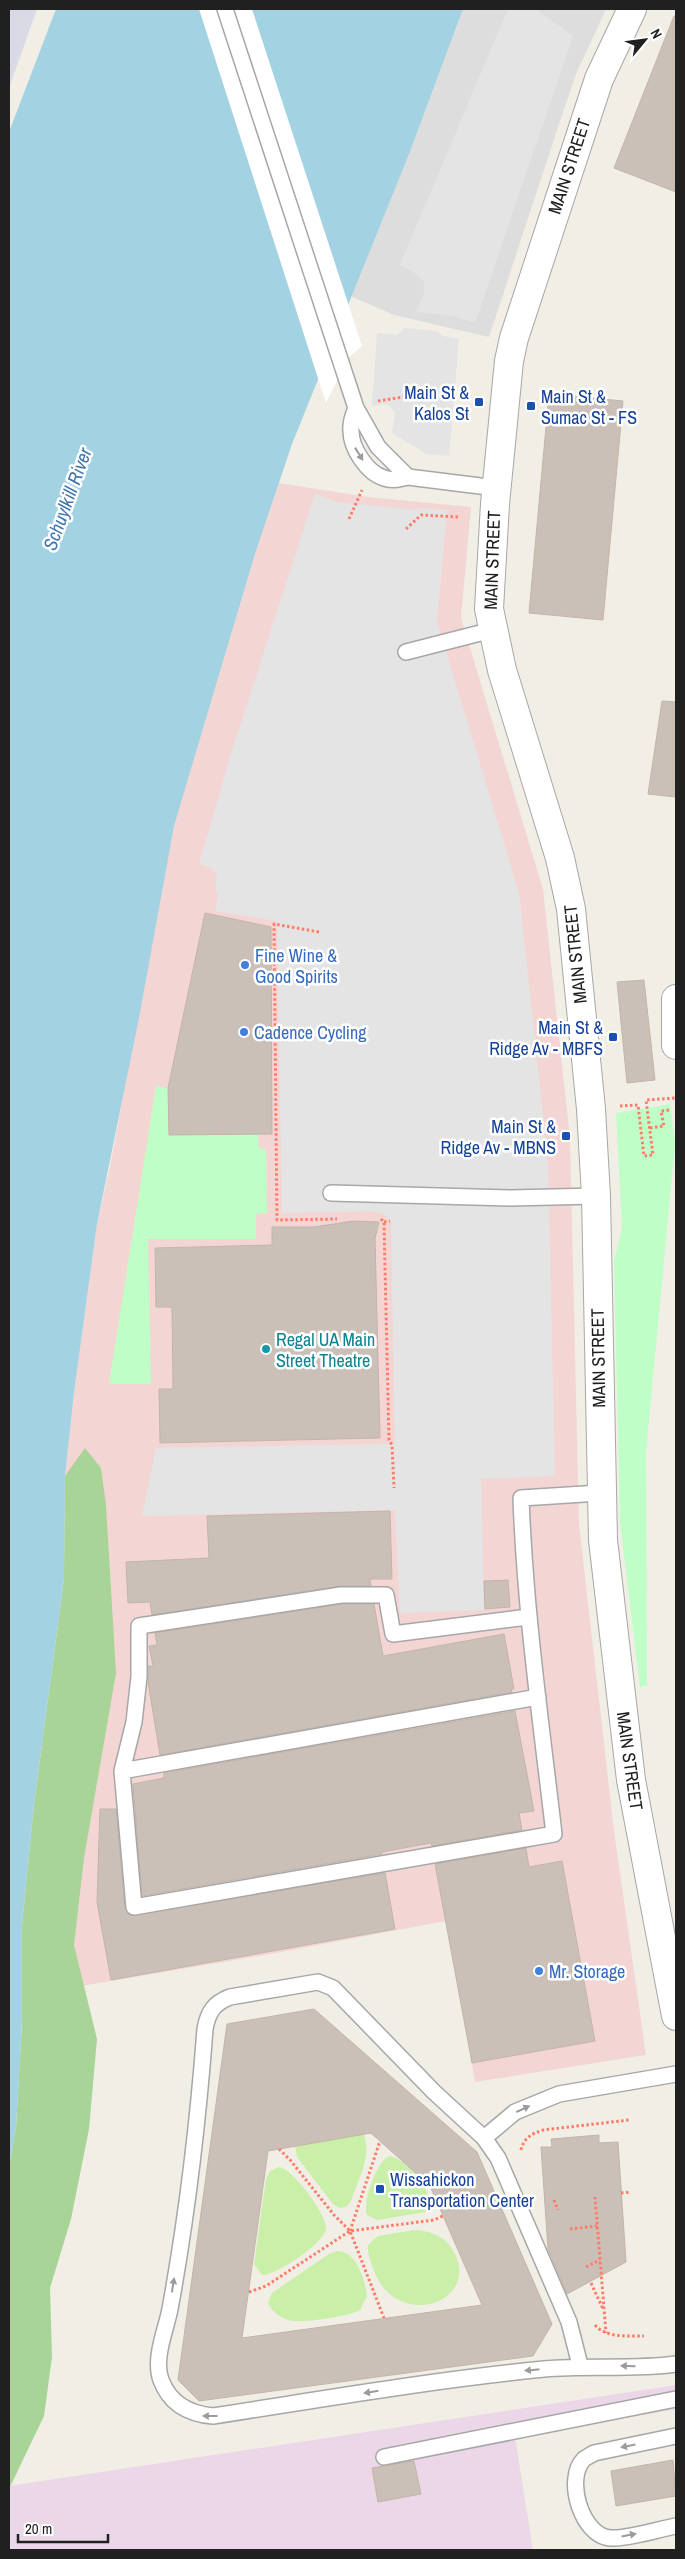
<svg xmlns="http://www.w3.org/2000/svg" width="685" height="2559" font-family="'Archivo Narrow',sans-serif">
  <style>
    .residential { fill: #dedddd }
    .commercial { fill: #f3d6d4 }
    .industrial { fill: #ebd7e7 }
    .grass { fill: #c9efa8 }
    .forest { fill: #a8d497 }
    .park { fill: #c0fec7 }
    .parking { fill: #e4e4e4 }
    .plaza { fill: #dadae7 }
    .water { fill: #a3d2e2 }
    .pier { fill: #fff }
    .building { fill: #cac0b8; stroke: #c4b4a7; fill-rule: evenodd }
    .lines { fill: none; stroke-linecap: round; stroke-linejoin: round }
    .service-casing { stroke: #a7a7a7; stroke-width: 18 }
    .minor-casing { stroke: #a7a7a7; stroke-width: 30 }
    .tertiary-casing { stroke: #a7a7a7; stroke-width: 30 }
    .path { stroke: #ff7c69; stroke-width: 3; stroke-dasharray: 2.5 2.5; stroke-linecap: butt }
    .service { stroke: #fff; stroke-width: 15 }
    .minor { stroke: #fff; stroke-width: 28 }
    .tertiary { stroke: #fff; stroke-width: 28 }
    .oneway { fill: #9b9b9b }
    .transit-dot { fill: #1a4fb4; stroke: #fff; stroke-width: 2 }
    .shop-dot { fill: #3f7fe0; stroke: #fff; stroke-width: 2 }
    .culture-dot { fill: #0f9aa8; stroke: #fff; stroke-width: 2 }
    .labels { text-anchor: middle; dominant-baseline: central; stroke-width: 5; stroke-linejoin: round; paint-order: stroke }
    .street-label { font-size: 18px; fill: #202020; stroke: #fff }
    .transit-label { font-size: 18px; fill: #164399; stroke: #fff; text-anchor: end }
    .shop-label { font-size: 18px; fill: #366cbe; stroke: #fff; text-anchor: start }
    .culture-label { font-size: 18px; fill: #0d838f; stroke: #fff; text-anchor: start }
    .water-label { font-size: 19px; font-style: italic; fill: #4176b0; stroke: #fff }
  </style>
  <rect width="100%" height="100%" fill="#f1eee6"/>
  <path class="residential" d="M463 9H606L576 74 564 109 489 337 394 315 350 296 411 149Z"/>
  <path class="commercial" d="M279 483 368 497 471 507 461 618 543 889 570 1138 579 1524 614 1831 646 2055 475 2082 446 1921 265 1955 22 1996 64 1579 65 1476 74 1393 97 1224 110 1167 174 825 255 554Z"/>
  <path class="industrial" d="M676 2385V2409L515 2437 533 2550H9V2486Z"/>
  <path class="grass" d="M362 2131C374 2153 358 2180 351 2201L346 2207 339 2208 333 2204 297 2157 295 2146Z
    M390 2156C405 2159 441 2196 426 2212L377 2220 367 2215C362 2203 377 2159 390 2156Z
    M279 2167C293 2169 328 2216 326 2229 324 2243 276 2276 262 2275L254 2264 266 2179 270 2171Z
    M414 2230C432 2231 447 2237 455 2254 479 2303 397 2331 374 2271 371 2262 367 2254 368 2245L378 2236Z
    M337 2251C357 2251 365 2280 367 2296L360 2310C351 2316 303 2323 292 2321 282 2319 272 2312 268 2303L272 2293 329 2254Z"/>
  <path class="forest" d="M85 1448 101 1468 106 1505 116 1673 84 1858 74 1945 97 2039 89 2129 71 2219 50 2288 52 2357 44 2416 9 2489V2166L16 2128 22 2021V1925L34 1804 64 1579 65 1476Z"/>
  <path class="park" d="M156 1086 168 1088 169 1135 258 1134 259 1148 266 1150 267 1213 256 1214V1239H148L151 1384H109Z
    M670 1104 675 1144 646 1452 647 1685 640 1687 620 1522 614 1261 622 1228 616 1113Z"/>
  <path class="parking" d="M508 9H536L573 36 475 323 453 316 416 312 424 294V282L412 271 400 265Z
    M404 328 437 331 443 336 459 339 449 456 426 454 392 433 395 413 390 406 384 404 372 406 377 333 397 335Z
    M315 494 337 502 416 510 420 508 447 510 437 622 519 893 548 1162 555 1476 481 1479 484 1610 400 1613 395 1510 142 1516 156 1448 395 1444 391 1223 385 1215 374 1211 282 1213 277 921 215 911 219 892 215 891 217 875 211 868 199 864 231 754Z"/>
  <path class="plaza" d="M9 9H37L9 88Z"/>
  <path class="water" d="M56 9H463L411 149 292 444 255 554 174 826 139 1018 97 1224 74 1393 65 1476 64 1579 34 1804 22 1925V2021L16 2128 9 2166V132Z"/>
  <path class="pier" d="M199 9H252L362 346 348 358 326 403Z"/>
  <path class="building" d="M674 16H676V192L614 168Z
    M549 394 623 401 603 620 529 613Z
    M662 701 676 702V797L648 794Z
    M205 913 271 927 272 1134 169 1135 168 1088Z
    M644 980 655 1080 627 1083 617 982Z
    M353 1221 379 1222 375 1238 380 1438 160 1443 159 1389H173L172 1307H156L155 1248 272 1245V1227H314Z
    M390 1511 392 1579H370L371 1586H340L152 1615 150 1602 128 1603 126 1562 209 1558 207 1516Z
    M508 1580 510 1607 485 1609 484 1581Z
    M342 1604H374L383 1656 504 1634 514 1689H511L512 1692 160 1755 148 1682V1666H153L149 1646 157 1645 155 1633Z
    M515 1711 534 1811 519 1813 522 1830 432 1846 431 1843 382 1852V1854L142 1896 133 1784 164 1778V1773Z
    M100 1809H116L125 1908 130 1915 385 1873 395 1929 111 1980 97 1902Z
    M526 1848 529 1867 562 1861 595 2041 472 2063 435 1864Z
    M314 2009 477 2152 552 2324 533 2356 199 2401 178 2380 227 2024ZM371 2133 430 2186 482 2305 242 2338 268 2151Z
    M599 2135V2143L618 2142 626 2262 567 2294 548 2249 541 2147H552L551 2139Z
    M673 2460 676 2496 616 2506 611 2471Z
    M414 2461 421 2494 378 2502 372 2468Z"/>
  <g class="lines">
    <g class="service-casing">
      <path id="service" d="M225 9 356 408 378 447 408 477
        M356 408C353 415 350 423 351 431 351 448 367 473 384 478 392 481 399 479 408 477L496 488
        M406 652 492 630
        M331 1193 510 1198 596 1196
        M538 1697 122 1771 134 1907 554 1834C541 1722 525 1611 521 1498L600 1493
        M122 1771 134 1722 139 1677V1626L341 1595H386L393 1634 528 1617
        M484 2138 515 2112 559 2094 676 2074
        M580 2365 569 2322 498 2158 484 2138 434 2092 333 1988 318 1982 230 1997C214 2003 208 2012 205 2029 198 2123 187 2216 170 2309 166 2330 153 2359 161 2380 170 2404 189 2414 213 2416 323 2399 433 2380 544 2369 588 2365 633 2370 676 2364
        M676 2436 594 2453C591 2455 587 2457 584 2459 564 2479 582 2537 611 2538 628 2539 659 2529 676 2526
        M384 2457 676 2399"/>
    </g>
    <g class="minor-casing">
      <path id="minor" d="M676 999V1045"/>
    </g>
    <g class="tertiary-casing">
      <path id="tertiary" d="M632 9 599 79 514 338 509 361 495 504 489 609 502 670 560 858 571 909 591 1109 596 1196 603 1540 631 1780 676 2016"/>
    </g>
    <path class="path" d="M378 401 416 395
      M349 519 362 490
      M406 529 421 515 459 517
      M319 932 274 924 277 1220 337 1219
      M620 1106 638 1105 644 1156 653 1155 646 1100 676 1098
      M650 1128 664 1126 661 1111 670 1110
      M381 1219 384 1222 389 1440 392 1445 394 1488
      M384 1222 390 1221
      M279 2149 291 2161 334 2215 350 2231 384 2318
      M521 2150C524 2138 531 2134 543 2130L629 2120
      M621 2193 631 2192
      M595 2197 606 2333
      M554 2200 558 2210
      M570 2229 597 2226
      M350 2231 380 2141
      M586 2267 600 2260
      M591 2283 603 2309
      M249 2292 266 2286 350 2231 434 2220 443 2216
      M595 2325C606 2338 628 2336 644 2336"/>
    <use href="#service" class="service"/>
    <use href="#minor" class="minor"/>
    <use href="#tertiary" class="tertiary"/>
  </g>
  <defs><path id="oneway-solid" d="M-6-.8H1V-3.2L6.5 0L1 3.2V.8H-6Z" transform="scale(1.25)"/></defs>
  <g class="oneway">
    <use href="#oneway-solid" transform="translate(359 454) rotate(58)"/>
    <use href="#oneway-solid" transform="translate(523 2109) rotate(-25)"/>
    <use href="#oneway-solid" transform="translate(173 2285) rotate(-81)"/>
    <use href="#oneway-solid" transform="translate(628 2366) rotate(-179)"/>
    <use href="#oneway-solid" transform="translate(532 2370) rotate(174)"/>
    <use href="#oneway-solid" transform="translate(371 2392) rotate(171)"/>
    <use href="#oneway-solid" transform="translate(210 2416) rotate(-180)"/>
    <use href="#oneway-solid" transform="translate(628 2446) rotate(169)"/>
    <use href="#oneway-solid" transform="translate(629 2535) rotate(-11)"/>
  </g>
  <g class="transit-dot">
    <rect x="474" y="397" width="10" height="10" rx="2.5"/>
    <rect x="526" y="401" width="10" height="10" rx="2.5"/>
    <rect x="608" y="1032" width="10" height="10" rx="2.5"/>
    <rect x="561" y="1131" width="10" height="10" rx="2.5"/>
    <rect x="375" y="2184" width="10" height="10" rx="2.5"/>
  </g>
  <g class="shop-dot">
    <circle cx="245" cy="965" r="5"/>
    <circle cx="244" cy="1032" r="5"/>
    <circle cx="539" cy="1971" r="5"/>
  </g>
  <circle class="culture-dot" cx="266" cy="1349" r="5"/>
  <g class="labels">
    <g class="street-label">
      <text transform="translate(569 166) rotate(-72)">MAIN STREET</text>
      <text transform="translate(492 560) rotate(-88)">MAIN STREET</text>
      <text transform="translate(575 954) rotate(-96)">MAIN STREET</text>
      <text transform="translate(598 1358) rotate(-91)">MAIN STREET</text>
      <text transform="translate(630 1761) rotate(82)">MAIN STREET</text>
    </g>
    <g class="transit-label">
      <text x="469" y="392">Main St &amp;<tspan x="469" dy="21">Kalos St</tspan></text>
      <text x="541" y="396" text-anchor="start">Main St &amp;<tspan x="541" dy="21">Sumac St - FS</tspan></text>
      <text x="603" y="1027">Main St &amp;<tspan x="603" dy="21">Ridge Av - MBFS</tspan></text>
      <text x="556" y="1126">Main St &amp;<tspan x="556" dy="21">Ridge Av - MBNS</tspan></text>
      <text x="390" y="2179" text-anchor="start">Wissahickon<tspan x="390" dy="21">Transportation Center</tspan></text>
    </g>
    <g class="shop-label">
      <text x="255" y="955">Fine Wine &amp;<tspan x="255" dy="21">Good Spirits</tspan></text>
      <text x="254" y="1032">Cadence Cycling</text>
      <text x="549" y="1971">Mr. Storage</text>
    </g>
    <g class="culture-label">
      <text x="276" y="1339">Regal UA Main<tspan x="276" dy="21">Street Theatre</tspan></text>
    </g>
    <g class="water-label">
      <text transform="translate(67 499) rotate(-70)">Schuylkill River</text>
    </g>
  </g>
  <rect width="685" height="2559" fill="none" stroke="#202020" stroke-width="20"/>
  <g transform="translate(645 40) rotate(61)" stroke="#ffffff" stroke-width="4" paint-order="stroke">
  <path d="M0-4L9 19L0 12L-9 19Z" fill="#202020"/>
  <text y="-8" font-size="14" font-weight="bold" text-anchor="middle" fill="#202020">N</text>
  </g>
  <path d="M18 2534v8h90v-8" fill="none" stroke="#202020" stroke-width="2.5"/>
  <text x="25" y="2534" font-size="15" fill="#202020" stroke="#ffffff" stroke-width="4" paint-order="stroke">20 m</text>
</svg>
